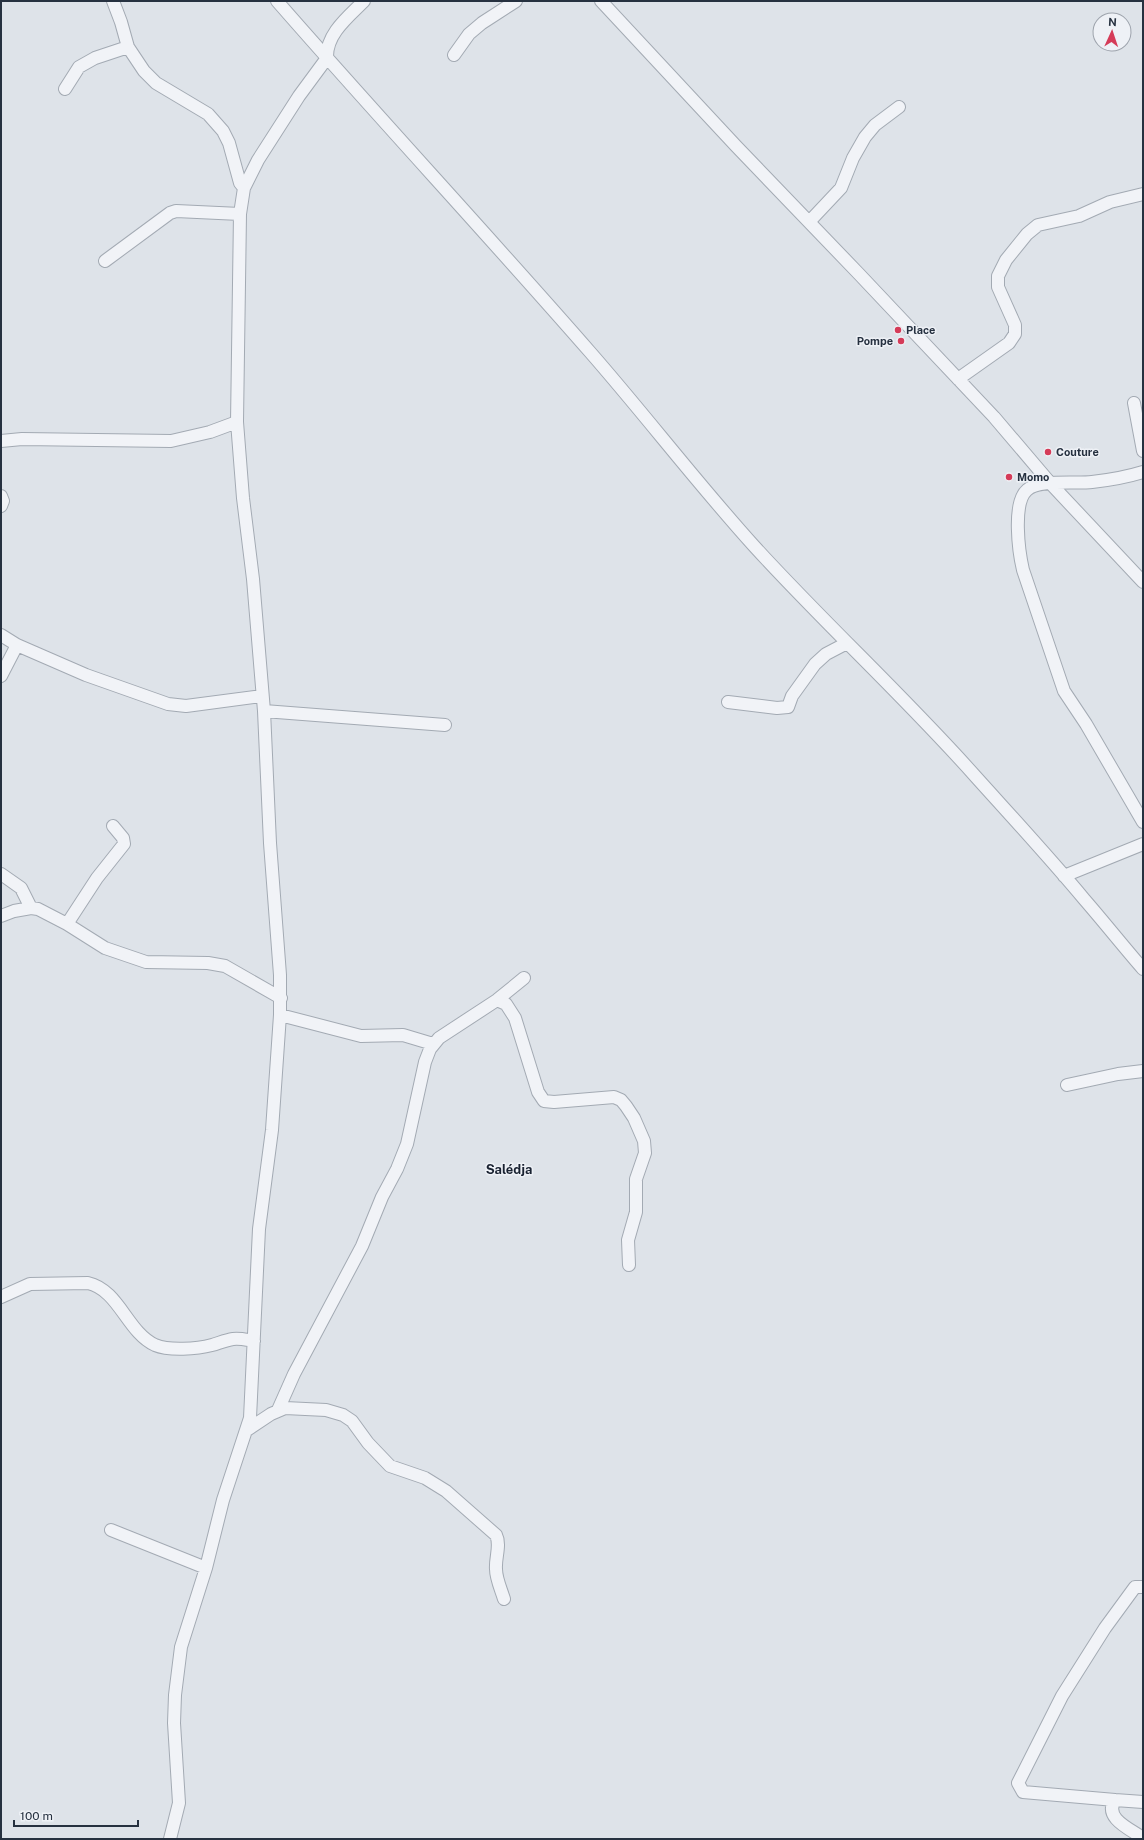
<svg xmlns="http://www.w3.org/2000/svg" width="1144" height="1840" font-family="'Public Sans',sans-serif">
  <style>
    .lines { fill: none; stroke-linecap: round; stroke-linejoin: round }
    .minor-casing { stroke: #a3aab3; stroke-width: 14 }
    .minor { stroke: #f1f3f7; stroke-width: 12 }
    .poi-dot { fill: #d53b58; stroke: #eef1f6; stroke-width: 1.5 }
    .labels { text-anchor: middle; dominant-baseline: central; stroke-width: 3; stroke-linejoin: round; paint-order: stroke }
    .poi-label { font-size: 11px; font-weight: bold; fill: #263140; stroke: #eef1f6; text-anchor: start }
    .quarter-label { font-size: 13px; font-weight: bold; fill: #192231; stroke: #eef1f6 }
  </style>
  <rect width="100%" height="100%" fill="#dee3e9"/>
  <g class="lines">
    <g class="minor-casing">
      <path id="minor" d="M113 1 121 22 128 47 144 71 156 83 208 114 223 131 229 143 240 183 244 188
        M277 1C380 119 487 234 590 352 646 416 697 483 754 546 826 625 905 697 976 777 1012 817 1049 857 1084 899 1104 922 1123 946 1143 969
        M601 1 736 146 859 274 994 417 1051 484 1143 582
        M454 55 469 34 482 23 516 1
        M65 89 79 67 95 58 128 47
        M809 222 841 188 853 158 865 137 875 125 899 107
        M105 261 170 213 176 211 240 214
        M958 379 1009 343 1015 334V325L998 287V276L1006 260 1027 234 1038 225 1079 216 1110 202 1143 194
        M1134 403 1143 451
        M1 441 22 439 171 441 210 432 237 422
        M1143 472C1127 477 1110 480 1092 482 1076 484 1038 479 1027 490 1012 503 1019 553 1023 570L1064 691 1086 724 1143 822
        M1 496 3 501 1 506
        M1 635 17 645 86 675 168 704 186 706 262 696
        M1 676 17 645
        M728 702 777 708 788 707 792 696 815 664 826 654 847 643
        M264 711 445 725
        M1 874 21 888 31 908
        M1064 876 1143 844
        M1 916 14 911 31 908 38 909 67 924 105 948 146 962 208 963 225 966 281 998
        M67 924 97 878 124 844 123 838 113 826
        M497 1000 506 1004 515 1018 538 1092 544 1101 554 1102 614 1097 621 1100 626 1106 634 1118 644 1141 645 1153 636 1179V1212L628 1240 629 1265
        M280 1015 361 1036 403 1035 433 1044
        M1067 1085 1118 1074 1143 1071
        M1 1297 30 1284 88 1283C119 1290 127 1332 155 1345 169 1351 197 1349 212 1345 219 1343 226 1340 233 1339 240 1338 247 1340 254 1341
        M278 1410 294 1374 362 1246 382 1197 397 1169 407 1144 425 1062 430 1049 439 1038 497 1000 524 978
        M247 1430 271 1414 285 1408 326 1410 343 1415 352 1421 368 1443 390 1466 425 1478 446 1491 496 1535C501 1545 495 1558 496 1569 496 1579 501 1589 504 1599
        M111 1530 206 1568
        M1115 1800 1023 1792 1018 1783 1062 1696 1105 1628 1135 1587H1143
        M1143 1802 1115 1800C1103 1818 1130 1829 1143 1838
        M170 1839 179 1803 174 1723 175 1695 181 1647 206 1568 223 1500 250 1418 259 1229 272 1130 280 1015V975L270 843 264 711 253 579 243 498 237 422 240 214 244 188 258 160 299 96 327 58C326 34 348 17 364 1"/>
    </g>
    <use href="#minor" class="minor"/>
  </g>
  <g class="poi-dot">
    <circle cx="898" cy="330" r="4"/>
    <circle cx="901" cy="341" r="4"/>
    <circle cx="1048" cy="452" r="4"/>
    <circle cx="1009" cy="477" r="4"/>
  </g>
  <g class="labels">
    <g class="poi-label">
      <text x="906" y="330">Place</text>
      <text x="893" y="341" text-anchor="end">Pompe</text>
      <text x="1056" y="452">Couture</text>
      <text x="1017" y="477">Momo</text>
    </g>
    <g class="quarter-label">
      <text x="509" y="1169">Salédja</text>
    </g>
  </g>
  <rect width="1144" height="1840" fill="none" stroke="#263140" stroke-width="4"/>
  <g transform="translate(1112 32) rotate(3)"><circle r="19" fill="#eef1f6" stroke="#9ea4ad"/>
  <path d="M0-3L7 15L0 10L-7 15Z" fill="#d53b58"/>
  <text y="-6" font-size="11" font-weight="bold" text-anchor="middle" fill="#263140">N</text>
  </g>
  <path d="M14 1820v6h124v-6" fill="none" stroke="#263140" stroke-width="2"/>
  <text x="20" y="1820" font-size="12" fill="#263140" stroke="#eef1f6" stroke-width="3" paint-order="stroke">100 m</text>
</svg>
